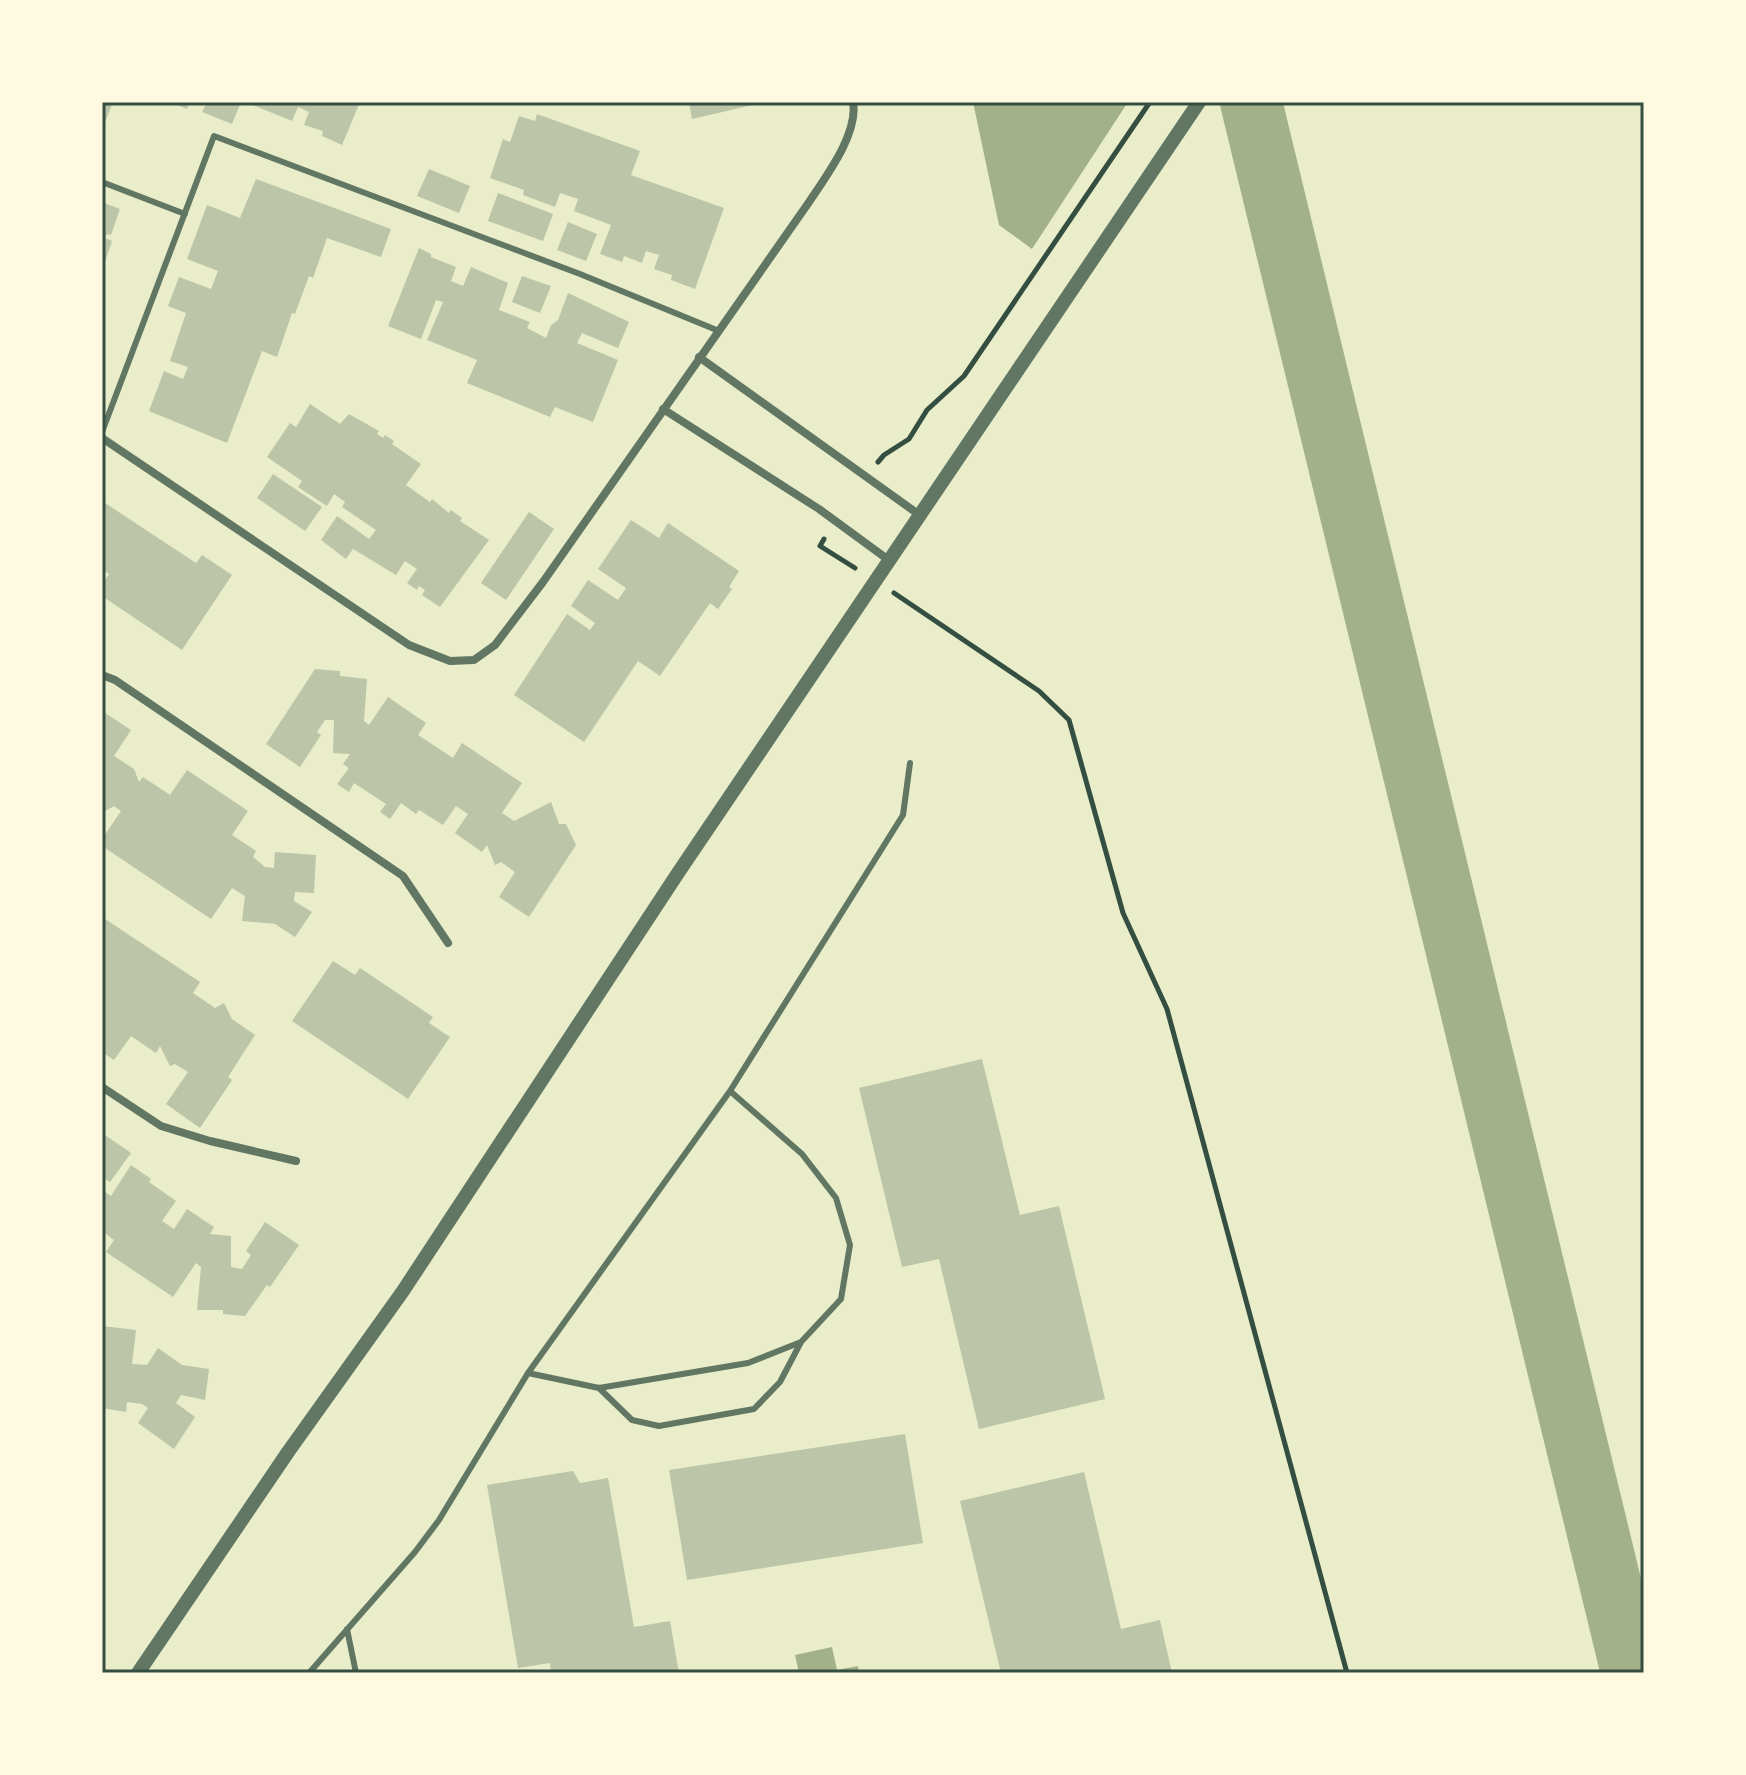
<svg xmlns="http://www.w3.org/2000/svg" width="1746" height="1775" font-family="'Sofia Sans Condensed',sans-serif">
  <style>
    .water { fill: #a3b18a }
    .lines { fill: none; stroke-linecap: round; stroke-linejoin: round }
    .river { stroke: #a3b18a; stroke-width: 62 }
    .building { fill: #bcc5a7 }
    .path { stroke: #344e41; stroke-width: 5 }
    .service { stroke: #617663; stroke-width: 6 }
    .minor { stroke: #617663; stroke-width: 8 }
    .tertiary { stroke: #617663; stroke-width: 14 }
    .neatline { fill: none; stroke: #344e41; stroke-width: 3 }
  </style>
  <rect width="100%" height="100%" fill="#e9edc9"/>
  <path class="water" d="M973 102H1128L1032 249 999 225Z
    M832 1647 837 1670 858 1666 859 1673H799L795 1655Z"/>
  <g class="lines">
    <path class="river" d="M1251 102 1632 1673"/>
  </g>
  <path class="building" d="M102 102H113L102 130Z
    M170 102H190L187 109Z
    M207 102H241L232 124 202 112Z
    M255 102H360L342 145 322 136 323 131 304 125 309 112 298 107 292 121 253 105Z
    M689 102H760L761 103 692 119Z
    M537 114 640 151 631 175 724 208 695 289 671 280 672 275 654 269 659 255 646 251 642 263 624 256 622 262 600 254 611 225 574 211 578 199 560 193 555 207 523 195 524 190 490 178 503 139 510 142 519 116 535 121Z
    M429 169 470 186 459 213 417 196Z
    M256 179 391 229 381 257 327 238 313 278 309 276 295 314 292 313 277 357 262 351 227 443 149 411 164 371 183 379 188 367 170 361 186 313 168 306 179 277 211 289 218 271 187 259 207 205 240 218Z
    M498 193 553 214 543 241 488 221Z
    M102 202 120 209 111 235 107 234 105 238 112 241 105 262 102 260Z
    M568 222 597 234 586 261 557 250Z
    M419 248 431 254V257L456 267 451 281 463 286 471 267 508 283 499 310 530 322 527 328 546 338 551 325 558 320 568 293 629 322 618 348 582 333 577 343 618 360 593 422 555 407 550 417 467 383 477 360 427 340 443 302 436 300 421 339 388 326Z
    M522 276 551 286 540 313 512 302Z
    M310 404 340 424 349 414 379 431 377 434 383 438 385 435 394 441 392 444 421 464 406 485 430 502 432 499 449 513 451 510 462 518 460 521 489 540 440 607 422 595 425 590 419 586 417 590 407 583 417 569 405 561 396 575 353 549 346 559 321 540 337 516 369 539 376 530 342 507 345 502 334 494 327 506 298 487 302 481 267 457 290 423 296 427Z
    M273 474 322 507 305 531 257 498Z
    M102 501 196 563 202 555 232 575 182 650 102 596V585L109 574 102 569Z
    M529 512 554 529 506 600 481 583Z
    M631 520 659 538 668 523 739 571 729 587 732 589 718 609 710 603 660 676 638 661 584 742 514 695 567 614 590 630 595 623 571 606 588 580 618 600 626 588 598 569Z
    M315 669 340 671V676L367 679 364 721 369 725 388 697 426 723 418 735 453 758 462 743 522 783 502 813 514 821 551 802 559 824H566L576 845 529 917 499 897 515 872 501 862 495 865 487 845 482 852 455 833 468 814 456 806 443 825 419 810 416 814 401 803 390 819 380 812 386 804 354 783 349 792 337 784 349 768 343 764 350 754 333 753 334 720H325L317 732 321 735 300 767 266 744Z
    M102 711 131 730 114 756 134 769 139 782 143 777 170 795 187 770 248 811 232 835 256 851 253 857 265 867 274 868 275 852 316 855 314 893 295 892 294 901 312 912 295 937 275 924 242 921 245 896 232 888 211 919 102 846V839L121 811 114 806 102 813Z
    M102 917 200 982 193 993 215 1008 224 1003 232 1019 255 1035 228 1077 232 1080 200 1128 166 1104 188 1072 175 1064 170 1066 160 1046 156 1053 131 1036 114 1060 102 1052Z
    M333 961 355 975 360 968 433 1017 429 1023 450 1037 408 1099 292 1021Z
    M982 1059 1020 1215 1059 1206 1105 1399 979 1429 939 1259 902 1267 859 1088Z
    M102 1133 131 1153 110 1182 102 1177Z
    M131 1165 151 1179 149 1182 176 1201 162 1221 174 1229 187 1209 214 1227 210 1234 231 1236V1267L242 1269 251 1255 246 1251 265 1222 299 1245 270 1287 267 1285 245 1316 223 1314V1310H197L201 1267 196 1263 173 1297 106 1252 114 1240 102 1231V1190L111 1196Z
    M102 1326 136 1330 132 1364 147 1365 158 1348 182 1365 209 1369 205 1400 181 1395 176 1403 195 1417 174 1449 138 1423 148 1408 142 1404 127 1402 126 1412 102 1408Z
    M905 1434 923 1543 687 1580 669 1470Z
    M573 1471 580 1483 608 1478 634 1627 670 1621 679 1673H551L550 1663 518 1668 487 1485Z
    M1084 1472 1121 1629 1160 1620 1172 1673H1001L960 1501Z"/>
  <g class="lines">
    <path class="path" d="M878 462 884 455 909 439 927 410 964 376 1150 102
      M824 539 820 546 855 568
      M894 593 1039 691 1069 720 1123 913 1167 1009 1347 1673"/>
    <path class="service" d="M102 182 185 214
      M102 432 214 136 580 274 719 331
      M528 1373 599 1388 748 1363 801 1342 841 1299 850 1245 836 1198 802 1154 730 1091
      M599 1388 632 1420 659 1426 754 1409 780 1382 801 1342
      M347 1629 356 1673
      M309 1673 415 1552 439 1520 528 1373 730 1091 903 815 910 763"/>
    <path class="minor" d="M699 357 921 516
      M663 409 819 509 890 561
      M102 438 409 645 450 661 474 660 495 645 543 582 807 205C824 179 859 134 853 102
      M102 675 115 680 403 876 448 943
      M102 1087 161 1126 210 1141 296 1161"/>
    <path class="tertiary" d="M138 1673 288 1452 403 1291 678 873 1199 102"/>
  </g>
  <rect width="1746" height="1775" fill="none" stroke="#fefae0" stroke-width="208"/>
  <rect x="104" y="104" width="1538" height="1567" class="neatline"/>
</svg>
